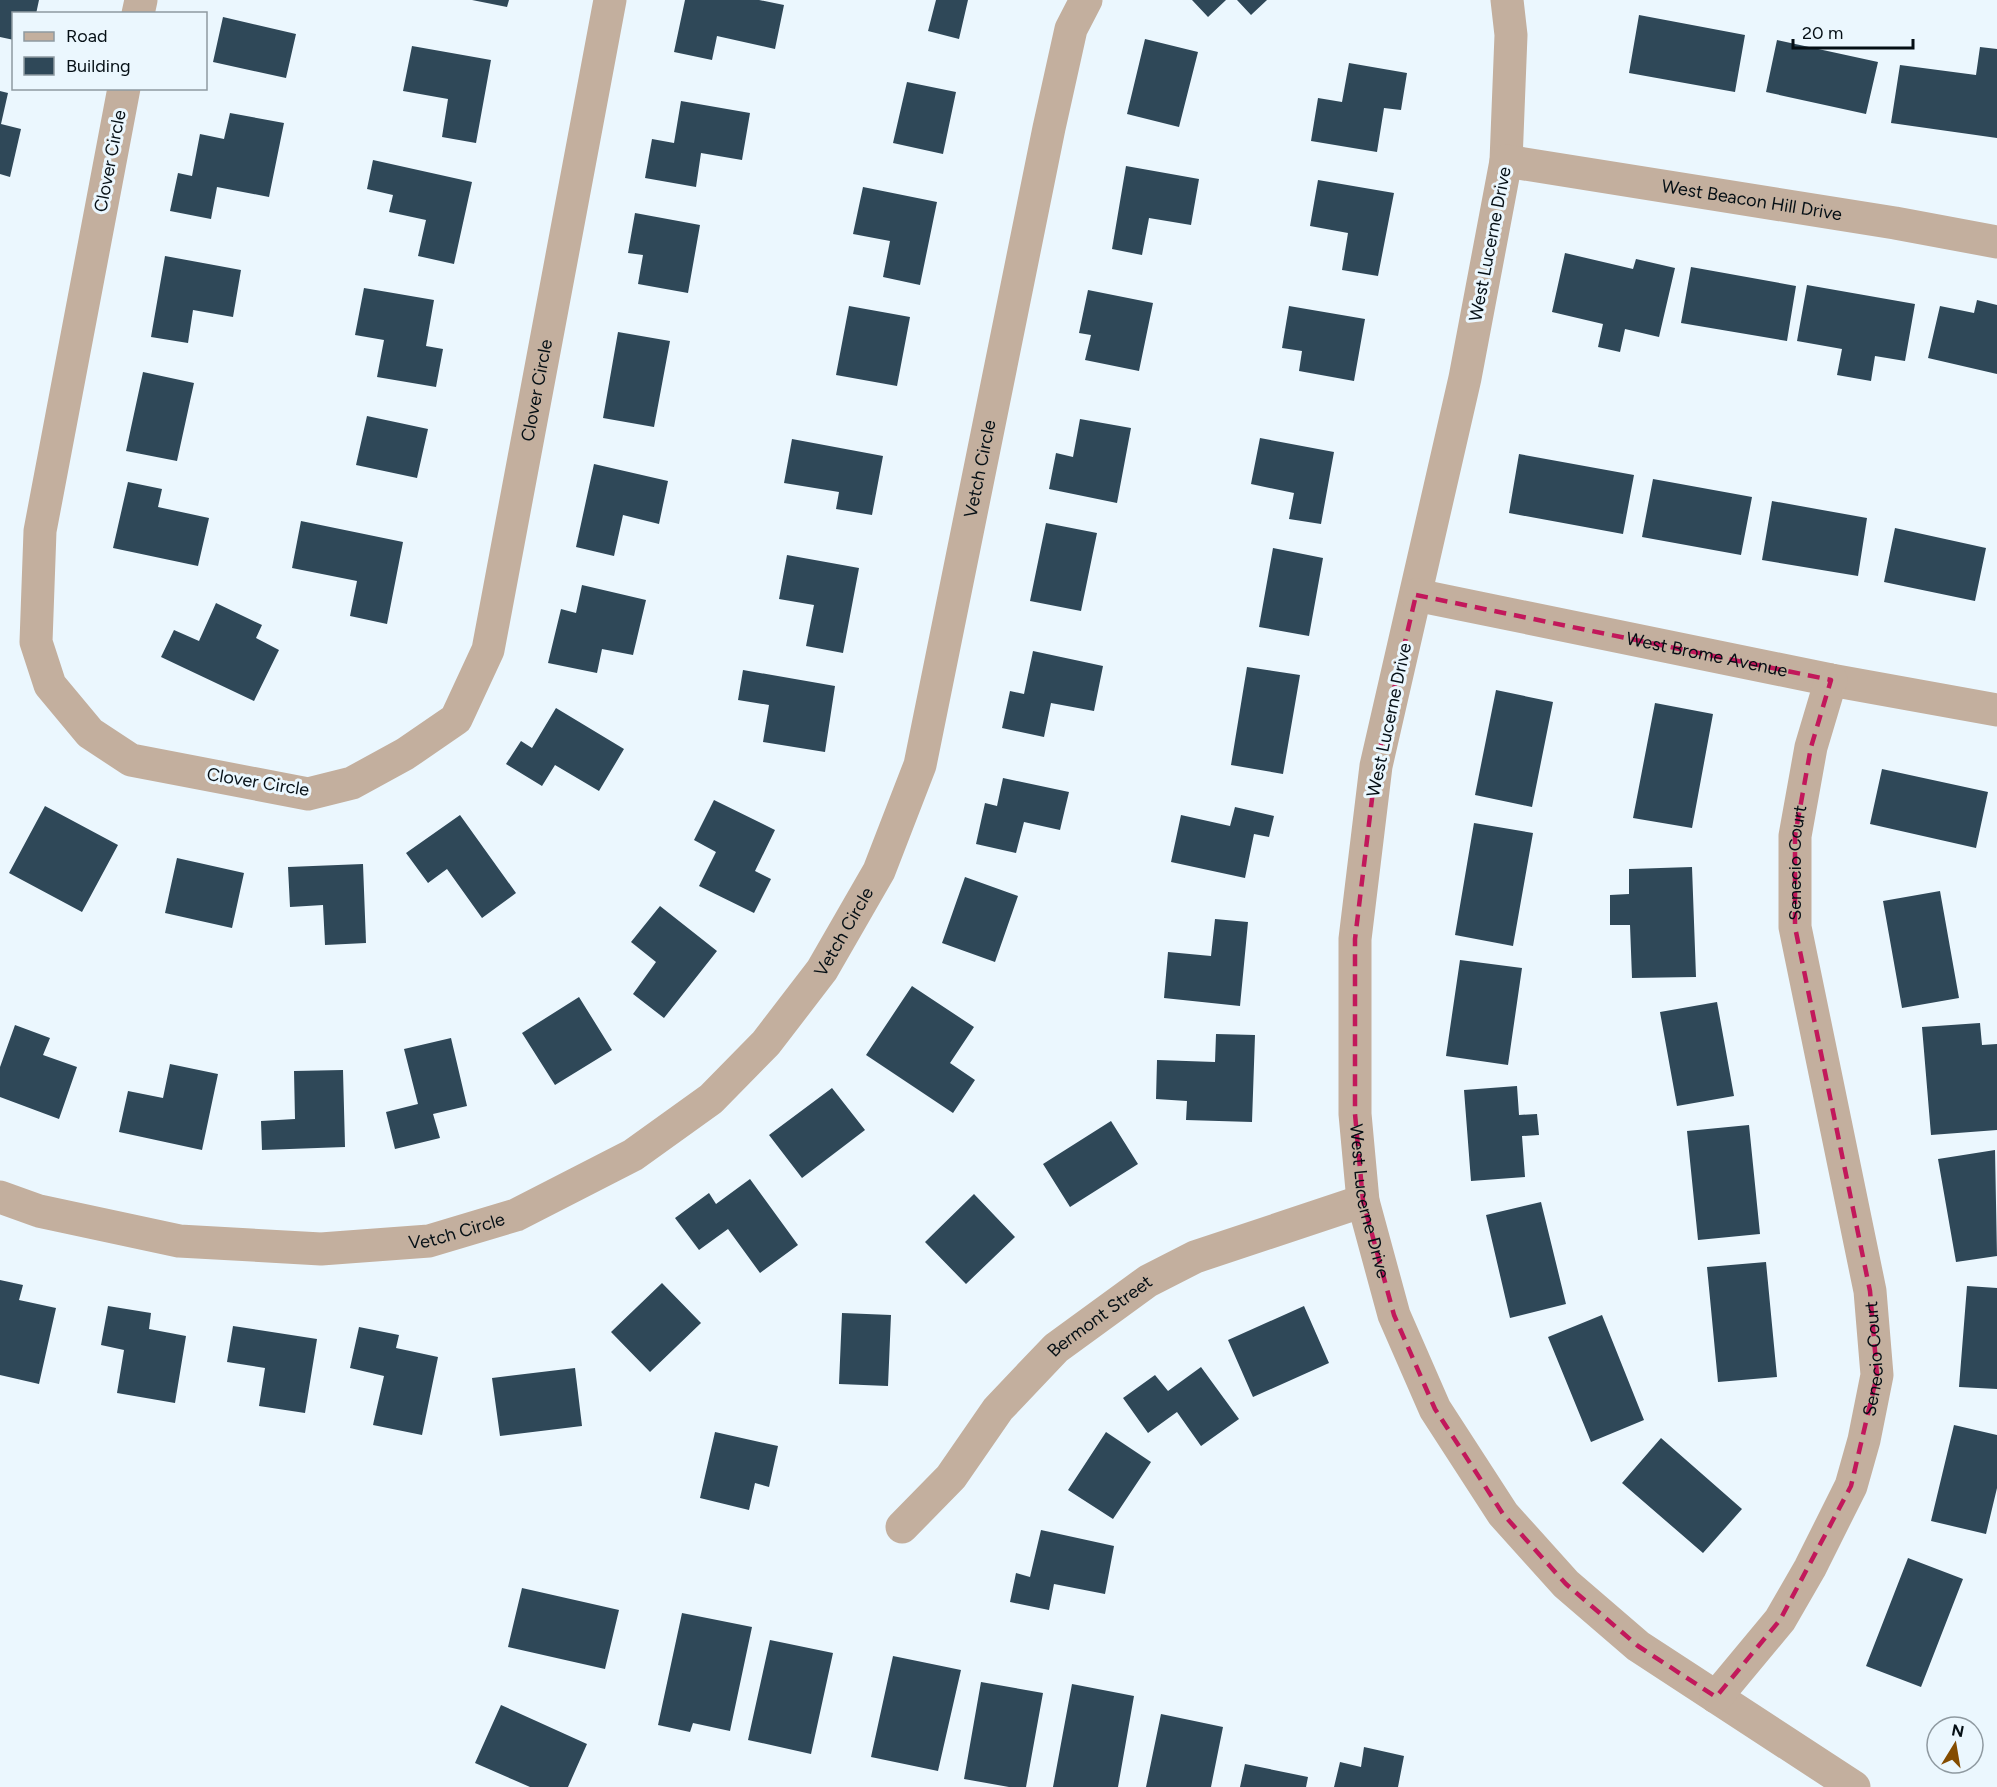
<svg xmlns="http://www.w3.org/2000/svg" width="1997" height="1787" font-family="Figtree,sans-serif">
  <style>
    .building { fill: #2f4858 }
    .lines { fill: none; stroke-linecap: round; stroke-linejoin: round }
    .street { stroke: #c3af9e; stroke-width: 33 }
    .marked { fill: none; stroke: #c2185b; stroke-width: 4.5; stroke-dasharray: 12 8; stroke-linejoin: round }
    .labels { text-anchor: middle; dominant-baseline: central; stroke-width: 6; stroke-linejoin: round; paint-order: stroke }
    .street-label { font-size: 18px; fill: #050f15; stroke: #ebf7fe }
  </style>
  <rect width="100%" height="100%" fill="#ebf7fe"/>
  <path class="building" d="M0 0H39L36 14H14V40L0 37Z
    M472 0H509L507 7Z
    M685 0H759L784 5 775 49 717 36 712 60 674 52Z
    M936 0H968L959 39 928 31Z
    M1192 0H1226L1208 17Z
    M1237 0H1267L1251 15Z
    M1639 15 1745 35 1735 92 1629 73Z
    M223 17 296 34 286 78 213 62Z
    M1145 39 1198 52 1179 127 1127 114Z
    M1777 40 1878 62 1866 114 1766 92Z
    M412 46 491 60 476 143 442 137 448 99 403 91Z
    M1980 47 1997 49V138L1891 123 1900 65 1976 75Z
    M1349 63 1407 73 1401 110 1384 108 1377 152 1311 141 1318 98 1342 102Z
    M907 82 956 92 943 154 893 143Z
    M0 91 8 93 1 124 21 129 10 177 0 174Z
    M681 101 750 113 742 160 701 153 696 187 645 178 652 139 674 143Z
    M230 113 284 123 269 197 217 187 211 219 170 211 178 173 192 176 200 134 224 139Z
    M373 160 472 182 454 264 418 256 426 220 389 212 393 195 367 189Z
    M1126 166 1199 179 1191 225 1149 218 1142 255 1112 249Z
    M1318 180 1394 193 1378 276 1342 270 1348 233 1310 226Z
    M863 187 937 202 920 285 883 277 890 241 853 234Z
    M635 213 700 225 688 293 638 284 643 255 628 253Z
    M1565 253 1633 269 1636 259 1675 268 1659 337 1625 329 1620 352 1598 347 1603 324 1552 312Z
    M165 256 241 270 233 317 193 310 188 343 151 337Z
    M1691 267 1796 286 1787 341 1681 323Z
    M1807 285 1915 304 1905 361 1875 356 1871 381 1837 375 1842 349 1797 341Z
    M364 288 434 300 426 346 443 349 436 387 377 377 384 340 355 335Z
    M1088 290 1153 303 1139 371 1085 360 1091 335 1079 333Z
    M1977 300 1997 305V374L1928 358 1940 306 1974 313Z
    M849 306 910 317 897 386 836 375Z
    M1289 306 1365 319 1354 381 1299 371 1302 351 1282 348Z
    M618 332 670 341 654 427 603 418Z
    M143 372 194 383 177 461 126 451Z
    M367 416 428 429 417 478 356 465Z
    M1080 419 1131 428 1117 503 1049 489 1056 453 1073 457Z
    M1260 438 1334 452 1321 524 1289 519 1294 493 1251 484Z
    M792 439 883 456 872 515 836 509 839 492 784 483Z
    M1519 454 1634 475 1623 534 1509 513Z
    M594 464 668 481 659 524 623 515 614 556 576 547Z
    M1653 479 1752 497 1741 555 1642 537Z
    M128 482 162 489 158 507 209 518 198 566 113 548Z
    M1772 501 1867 518 1858 576 1762 560Z
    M301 521 403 542 387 624 350 616 357 581 292 568Z
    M1046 523 1097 533 1081 611 1030 601Z
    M1895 528 1986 548 1975 601 1884 582Z
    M1273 548 1323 558 1309 636 1259 627Z
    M787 555 859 568 843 653 806 646 814 605 779 599Z
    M582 585 646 600 633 655 602 649 597 673 548 663 561 609 576 613Z
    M216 603 262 625 256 638 279 650 254 701 161 657 174 630 199 641Z
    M1033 651 1103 666 1094 711 1051 703 1044 737 1002 728 1010 691 1024 694Z
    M1247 667 1300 675 1283 774 1231 765Z
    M743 670 835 686 825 752 763 742 769 705 738 700Z
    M1496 690 1553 702 1532 807 1475 795Z
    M1655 703 1713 714 1692 828 1633 818Z
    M556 708 624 749 599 791 555 765 542 786 506 764 521 741 532 748Z
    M1882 769 1988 792 1976 848 1870 824Z
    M1003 778 1069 792 1060 830 1024 822 1016 853 976 844 985 803 997 806Z
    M714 800 775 830 755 871 771 879 754 913 699 886 716 852 694 840Z
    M45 806 118 845 82 912 9 873Z
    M1235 807 1274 816 1269 837 1254 834 1245 878 1171 862 1181 815 1230 826Z
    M460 815 516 893 482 918 447 869 428 883 406 853Z
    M1474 823 1533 833 1513 946 1455 935Z
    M177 858 244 873 232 928 165 913Z
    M363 864 366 943 325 945 323 905 290 907 288 867Z
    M1692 867 1696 977 1632 978 1630 925H1610V895L1629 894V869Z
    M965 877 1018 896 995 962 942 943Z
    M1940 891 1959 998 1902 1008 1883 901Z
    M660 906 717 951 664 1018 633 994 656 962 631 942Z
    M1215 919 1248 922 1240 1006 1164 998 1168 952 1211 956Z
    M1460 960 1522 968 1508 1065 1446 1056Z
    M912 986 974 1027 950 1063 975 1080 953 1113 866 1055Z
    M579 997 612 1050 555 1085 522 1033Z
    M1717 1002 1734 1096 1677 1106 1660 1012Z
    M1980 1023 1982 1045 1997 1044V1130L1931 1135 1922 1027Z
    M15 1025 50 1038 43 1055 77 1067 59 1119 0 1097V1067Z
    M1216 1034 1255 1035 1252 1122 1186 1120 1187 1101 1156 1099 1157 1060 1215 1062Z
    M451 1038 467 1106 433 1114 440 1138 395 1149 386 1112 418 1104 404 1049Z
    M170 1064 218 1074 202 1150 119 1132 128 1091 163 1098Z
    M343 1070 345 1147 262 1150 261 1121 295 1119 294 1071Z
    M1517 1086 1519 1115 1537 1114 1539 1135 1522 1136 1525 1177 1471 1181 1464 1090Z
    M832 1088 865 1130 802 1178 769 1135Z
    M1111 1121 1138 1164 1070 1207 1043 1164Z
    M1749 1125 1760 1234 1698 1240 1687 1131Z
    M1995 1150 1997 1256 1956 1262 1938 1159Z
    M750 1179 798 1245 760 1273 728 1229 699 1250 675 1218 709 1193 716 1204Z
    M974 1194 1015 1237 966 1284 925 1242Z
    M1541 1202 1566 1304 1510 1318 1486 1215Z
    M1766 1262 1777 1377 1718 1382 1707 1267Z
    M0 1280 23 1285 19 1300 56 1308 39 1384 0 1375Z
    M662 1283 701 1323 650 1372 611 1332Z
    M1967 1286 1997 1288V1389L1959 1387Z
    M108 1306 151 1313 149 1329 186 1336 175 1403 117 1393 124 1350 101 1345Z
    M1304 1306 1329 1363 1253 1397 1228 1340Z
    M842 1313 891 1315 888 1386 839 1384Z
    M1602 1315 1644 1420 1591 1442 1548 1337Z
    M233 1326 317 1339 305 1413 259 1406 265 1368 227 1362Z
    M359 1327 399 1335 396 1348 438 1357 422 1435 373 1425 384 1376 350 1368Z
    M1201 1367 1239 1419 1201 1446 1177 1412 1148 1433 1123 1398 1155 1375 1168 1391Z
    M575 1368 582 1426 500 1436 492 1378Z
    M1954 1425 1997 1435V1488L1986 1534 1931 1521Z
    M715 1432 778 1446 769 1487 755 1483 749 1510 700 1498Z
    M1106 1432 1151 1462 1113 1519 1068 1490Z
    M1661 1438 1742 1509 1703 1553 1622 1483Z
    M1041 1530 1114 1546 1105 1594 1054 1584 1049 1610 1010 1602 1016 1573 1030 1577Z
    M1908 1558 1963 1579 1921 1687 1866 1666Z
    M522 1588 619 1610 605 1669 508 1647Z
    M682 1613 752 1627 730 1731 693 1723 690 1732 658 1725Z
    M770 1640 833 1653 811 1754 748 1740Z
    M893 1656 961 1670 938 1771 871 1757Z
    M981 1682 1043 1693 1026 1787H1009L964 1779Z
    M1072 1684 1134 1696 1118 1787H1053Z
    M501 1705 587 1744 568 1787H530L475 1763Z
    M1161 1714 1223 1727 1211 1787H1146Z
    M1364 1747 1404 1756 1398 1787H1334L1340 1762 1361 1767Z
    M1245 1764 1308 1777 1306 1787H1240Z"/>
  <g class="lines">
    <g class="street">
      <path id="s1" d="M1507 0 1511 35 1506 161 1465 378 1376 766 1355 939V1114L1363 1201 1394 1315 1435 1409 1503 1514 1566 1584 1638 1646 1854 1787"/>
      <path d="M138 14 141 0"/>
      <path id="s2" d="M124 88 40 531 36 642 50 685 90 733 131 760 308 794 352 783 405 754 456 719 488 650 610 0"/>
      <path id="s3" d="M1506 161 1895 223 1997 242"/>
      <path id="s4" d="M1416 595 1831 680 1997 710"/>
      <path id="s5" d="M0 1197 39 1211 179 1241 321 1249 429 1241 516 1215 633 1155 711 1099 766 1043 822 970 879 871 920 765 1049 128 1071 29 1086 0"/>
      <path id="s6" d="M902 1527 951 1477 998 1409 1056 1348 1148 1281 1195 1257 1363 1201"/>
      <path id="s7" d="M1716 1697 1780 1620 1810 1568 1851 1486 1864 1440 1877 1375 1870 1291 1795 927V836L1811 747 1831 680"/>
    </g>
  </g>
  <path class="marked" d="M1416 595 1831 680 1811 747 1795 836V927L1870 1291 1877 1375 1851 1486 1780 1620 1716 1697 1638 1646 1566 1584 1503 1514 1435 1409 1394 1315 1363 1201 1355 1114V939L1376 766Z"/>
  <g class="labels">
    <g class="street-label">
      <text transform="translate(110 161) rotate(-79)">Clover Circle</text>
      <text stroke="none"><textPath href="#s3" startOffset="249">West Beacon Hill Drive</textPath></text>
      <text transform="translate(1490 244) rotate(-79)">West Lucerne Drive</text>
      <text stroke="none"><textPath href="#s2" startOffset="1407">Clover Circle</textPath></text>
      <text stroke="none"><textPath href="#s5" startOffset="1454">Vetch Circle</textPath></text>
      <text stroke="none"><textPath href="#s4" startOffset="297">West Brome Avenue</textPath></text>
      <text transform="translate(1389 720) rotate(-78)">West Lucerne Drive</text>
      <text transform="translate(258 782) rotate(9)">Clover Circle</text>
      <text stroke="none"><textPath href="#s7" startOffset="886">Senecio Court</textPath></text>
      <text stroke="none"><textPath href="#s5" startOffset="968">Vetch Circle</textPath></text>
      <text stroke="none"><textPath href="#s1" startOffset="1218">West Lucerne Drive</textPath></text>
      <text stroke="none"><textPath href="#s5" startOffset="464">Vetch Circle</textPath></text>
      <text stroke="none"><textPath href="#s6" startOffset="291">Bermont Street</textPath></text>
      <text stroke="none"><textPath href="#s7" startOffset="382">Senecio Court</textPath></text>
    </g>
  </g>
  <rect x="12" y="12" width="195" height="78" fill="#ebf7fe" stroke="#8f9aa1" stroke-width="1.5"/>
  <rect x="24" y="32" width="30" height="9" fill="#c3af9e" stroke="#8f9aa1" stroke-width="1.5"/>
  <text x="66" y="42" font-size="18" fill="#050f15">Road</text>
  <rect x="24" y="57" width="30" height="18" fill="#2f4858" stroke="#8f9aa1" stroke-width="1.5"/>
  <text x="66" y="72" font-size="18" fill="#050f15">Building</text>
  <g transform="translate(1955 1745) rotate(11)"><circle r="28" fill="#ebf7fe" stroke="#8f9aa1" stroke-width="1.5"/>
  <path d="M0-4.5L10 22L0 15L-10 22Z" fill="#844c00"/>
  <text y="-9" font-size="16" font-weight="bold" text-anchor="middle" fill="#050f15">N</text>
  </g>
  <path d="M1793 39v9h120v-9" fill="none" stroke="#050f15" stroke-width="3"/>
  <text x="1802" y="39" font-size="18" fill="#050f15" stroke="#ebf7fe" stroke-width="4.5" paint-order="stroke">20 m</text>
</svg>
